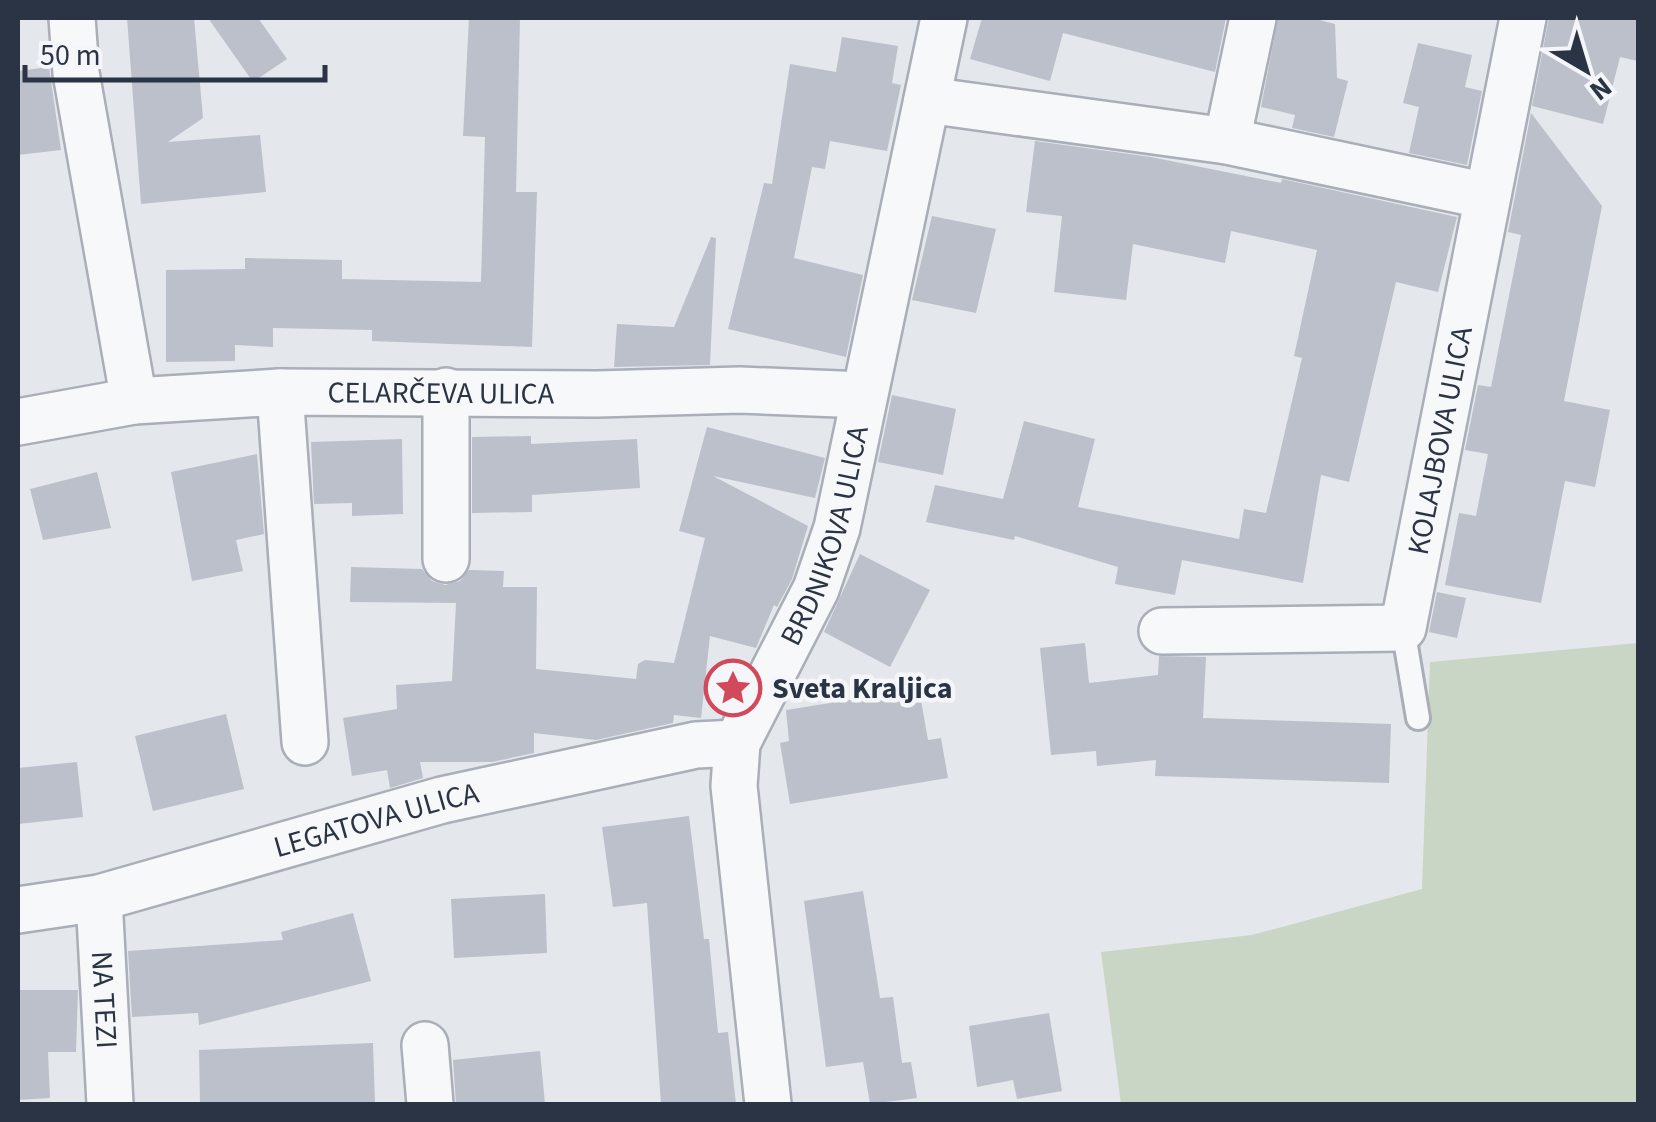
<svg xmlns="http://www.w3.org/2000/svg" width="1656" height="1122" font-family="'Source Sans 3',sans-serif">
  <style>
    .green { fill: #c9d6c5 }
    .building { fill: #bbc0ca }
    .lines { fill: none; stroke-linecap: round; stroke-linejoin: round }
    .service-casing { stroke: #a9aeb7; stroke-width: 28 }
    .minor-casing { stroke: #a9aeb7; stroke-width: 50 }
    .service { stroke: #f7f8fa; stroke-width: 22 }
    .minor { stroke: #f7f8fa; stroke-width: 45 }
    .labels { text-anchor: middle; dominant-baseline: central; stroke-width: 9; stroke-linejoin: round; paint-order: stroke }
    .street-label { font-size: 30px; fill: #2b3445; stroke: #f4f6f9 }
    .poi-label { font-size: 30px; font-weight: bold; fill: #2b3445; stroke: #f4f6f9; text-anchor: start }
  </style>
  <rect width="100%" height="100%" fill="#e4e7ec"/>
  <path class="green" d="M1638 643V1104H1121L1101 952 1252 935 1422 889 1430 662Z"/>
  <path class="building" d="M127 18H194L203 118 168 142 260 135 266 192 141 204Z
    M208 18H258L287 59 253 82Z
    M469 18H520L516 192H537L532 347 372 341V330L273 328V347L235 345V361L166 362V270L245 269V258L342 260V279L481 282 485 137 463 136Z
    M982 18H1226L1215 72 1063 33 1050 81 970 59Z
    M1278 18H1311L1335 24 1337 78 1348 81 1334 137 1292 128 1295 115 1261 107Z
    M1549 18H1638V61L1620 57 1603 124 1532 106Z
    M842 37 898 46 892 83 901 85 887 151 830 141 825 169 812 167 794 258 863 275 846 357 728 329 764 183 772 184 790 64 836 72Z
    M1418 43 1472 55 1465 87 1482 91 1467 165 1409 153 1419 107 1403 103Z
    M49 67 61 150 18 155V71Z
    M1531 113 1602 206 1564 401 1610 410 1595 487 1565 481 1541 603 1445 585 1459 513 1476 516 1488 454 1465 450 1478 385 1491 387 1521 235 1508 232Z
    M1035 141 1151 157 1281 183 1282 179 1457 217 1438 292 1396 282 1349 482 1321 475 1303 583 1182 560 1175 595 1115 584 1118 567 1015 536 1014 540 926 522 935 485 1003 499 1024 421 1095 439 1078 507 1239 539 1244 509 1266 513 1302 358 1294 356 1317 250 1231 231 1225 263 1133 244 1126 300 1054 292 1062 216 1026 212Z
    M932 216 996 229 976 313 912 300Z
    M711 237 716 238 710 365 614 367 617 324 674 327Z
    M892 395 956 409 943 475 878 462Z
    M707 427 825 458 815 498 713 476 808 526 792 579 777 607 774 605 756 648 710 636 701 718 674 715 673 723 596 740 534 733V753L492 762H420L423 778 390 788 387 770 352 776 343 718 397 709 396 685 452 681 456 603 350 602 351 567 422 569 432 581 445 585 460 581 469 570 504 571 503 587H537L536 669 636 679 638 664 645 660 674 663 705 538 679 531Z
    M531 436V444L637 439 640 488 532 495V512L472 513V437Z
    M402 439 403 514 352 516V503L314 504 311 442Z
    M257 454 264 534 236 540 243 571 192 581 171 472Z
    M97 472 111 528 43 540 30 489Z
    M860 554 930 590 890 667 824 632Z
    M1437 592 1466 598 1457 638 1429 632Z
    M1085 643 1089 683 1158 675 1159 656 1206 657 1203 718 1391 724 1389 783 1155 776 1156 760 1097 766 1096 751 1051 755 1040 648Z
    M919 689 928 740 941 738 948 778 790 804 780 743 789 741 786 710Z
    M226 714 244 789 153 811 135 736Z
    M77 762 83 817 18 824V768Z
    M689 816 704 939H709L718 1033 728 1032 736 1104H661L647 903 613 907 602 827Z
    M863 891 880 998 893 997 902 1063 911 1062 917 1098 870 1104 863 1062 826 1067 804 901Z
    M545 894 547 953 454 958 451 899Z
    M353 913 371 981 199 1025 198 1013 132 1017 128 951 283 940 281 932Z
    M18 990H78L76 1052H48L50 1098 18 1100Z
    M1049 1013 1062 1091 1017 1099 1013 1080 977 1087 969 1026Z
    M373 1043 375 1104H200L199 1050Z
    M540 1051 545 1104H456L453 1060Z"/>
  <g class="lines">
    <g class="service-casing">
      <path id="service" d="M1403 628 1418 718"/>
    </g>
    <g class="minor-casing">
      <g id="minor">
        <path d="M72 18 76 73 134 401"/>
        <path d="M927 100 1227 141 1487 196"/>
        <path d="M1227 141 1253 18"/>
        <path d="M280 392 305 742"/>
        <path id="s1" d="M18 422 134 401 280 392 597 394 740 390 864 395"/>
        <path d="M446 559V391"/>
        <path id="s2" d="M1162 631 1403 628 1523 18"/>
        <path id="s3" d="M99 898 110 1104"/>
        <path id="s4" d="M18 910 99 898 442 800 696 745 737 743"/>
        <path d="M425 1045 430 1104"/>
        <path id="s5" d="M768 1104 734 786 737 743 816 589 837 528 944 18"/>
      </g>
    </g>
    <use href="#service" class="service"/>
    <use href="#minor" class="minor"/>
  </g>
  <defs>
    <g id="sight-ring" transform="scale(2.875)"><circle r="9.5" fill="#f4f6f9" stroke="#d1495b" stroke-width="1.5"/><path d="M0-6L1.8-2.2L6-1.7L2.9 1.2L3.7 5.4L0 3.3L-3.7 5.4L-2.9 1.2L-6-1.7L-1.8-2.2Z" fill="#d1495b"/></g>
  </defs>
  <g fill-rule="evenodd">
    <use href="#sight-ring" x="733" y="688"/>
  </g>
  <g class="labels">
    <g class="street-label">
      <text stroke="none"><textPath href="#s1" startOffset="425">CELARČEVA ULICA</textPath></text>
      <text stroke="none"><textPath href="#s2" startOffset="432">KOLAJBOVA ULICA</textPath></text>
      <text stroke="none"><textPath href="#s5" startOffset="590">BRDNIKOVA ULICA</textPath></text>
      <text stroke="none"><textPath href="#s4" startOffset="370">LEGATOVA ULICA</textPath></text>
      <text stroke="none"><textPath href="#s3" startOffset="102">NA TEZI</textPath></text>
    </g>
    <g class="poi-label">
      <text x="772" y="688">Sveta Kraljica</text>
    </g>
  </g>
  <rect width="1656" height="1122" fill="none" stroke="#2b3445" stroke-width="40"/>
  <g transform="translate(1586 70) rotate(142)" stroke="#f4f6f9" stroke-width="8" paint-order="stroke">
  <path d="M0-8L18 38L0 25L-18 38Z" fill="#2b3445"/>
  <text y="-15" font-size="28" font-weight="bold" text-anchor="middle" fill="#2b3445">N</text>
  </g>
  <path d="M25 65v15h300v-15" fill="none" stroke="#2b3445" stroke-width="5"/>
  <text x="40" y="65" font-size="30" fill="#2b3445" stroke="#f4f6f9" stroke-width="8" paint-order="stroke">50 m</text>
</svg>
